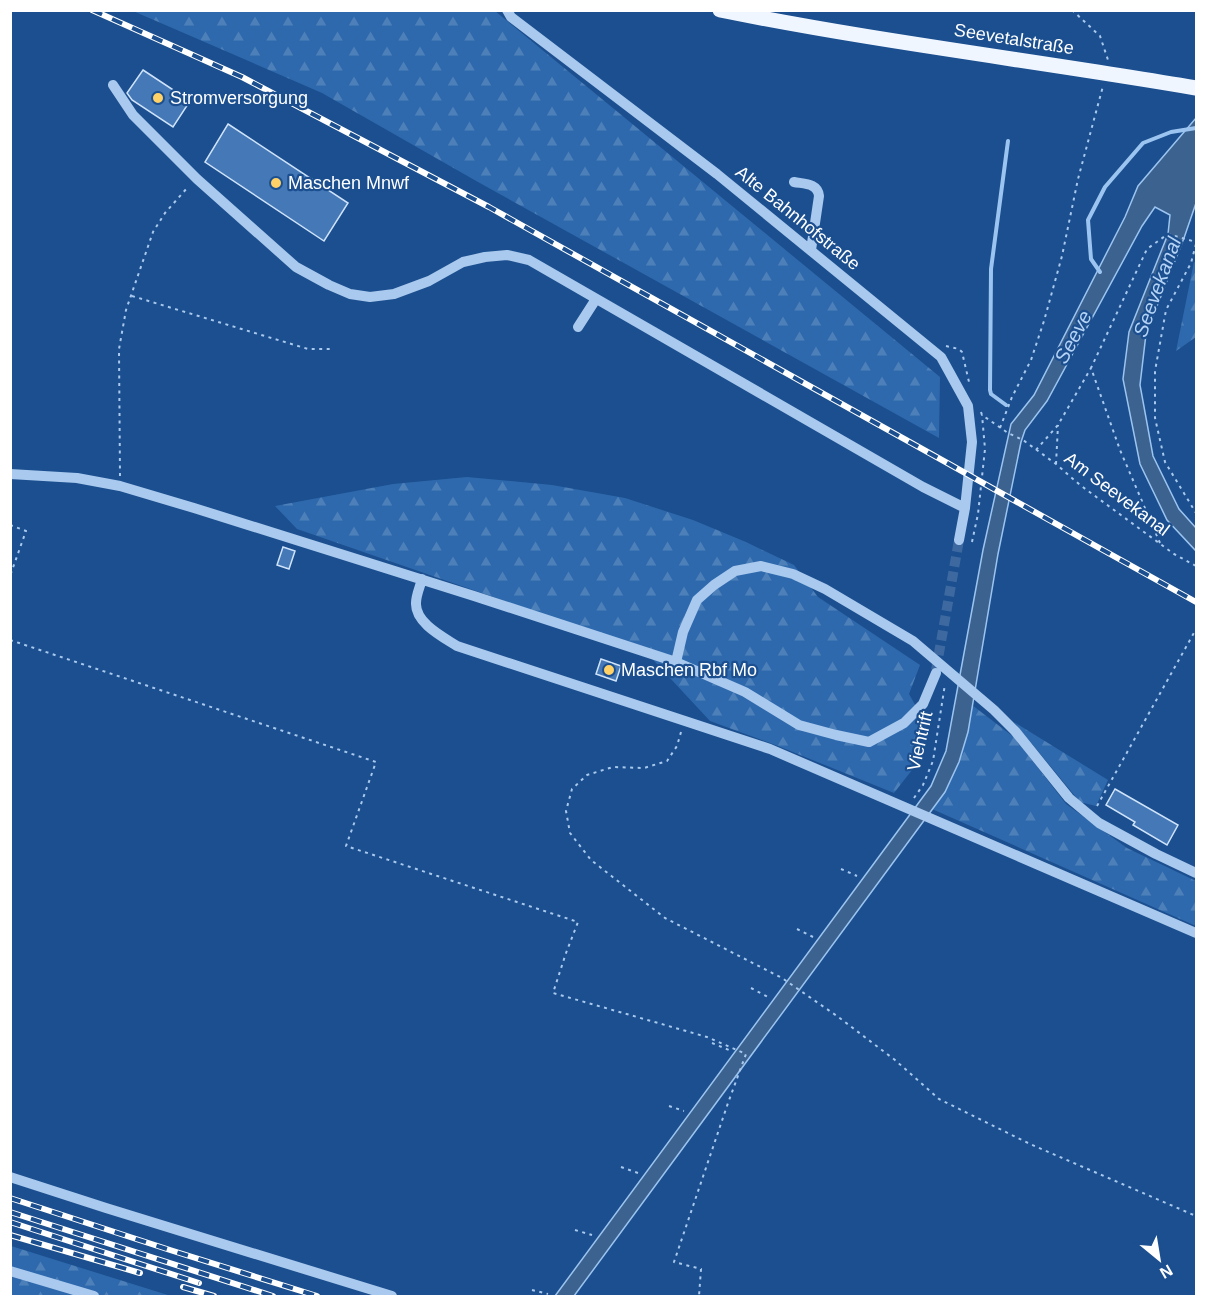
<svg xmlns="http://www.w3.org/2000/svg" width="1207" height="1307" font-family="Helvetica,sans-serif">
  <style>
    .forest { fill: url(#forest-firs) }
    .water { fill: #3c6290; stroke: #9cc4f0; stroke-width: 1.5 }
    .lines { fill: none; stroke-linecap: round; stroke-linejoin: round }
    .stream { stroke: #9cc4f0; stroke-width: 4 }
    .building { fill: #4478b7; stroke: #cfe3fa; stroke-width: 1.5 }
    .minor-tunnel { stroke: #3d69a0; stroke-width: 10; stroke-dasharray: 10 5; stroke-linecap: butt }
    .path { stroke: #a9c9ee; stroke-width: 2; stroke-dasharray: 3 4.5; stroke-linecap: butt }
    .minor { stroke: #a9c9ee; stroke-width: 10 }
    .major { stroke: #f0f6ff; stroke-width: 15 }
    .rail-casing { stroke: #fff; stroke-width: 6 }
    .rail { stroke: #1b4f8f; stroke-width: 4; stroke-dasharray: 11; stroke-linecap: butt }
    .poi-dot { fill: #ffd166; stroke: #1b4f8f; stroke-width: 2 }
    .labels { text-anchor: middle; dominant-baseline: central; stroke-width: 4.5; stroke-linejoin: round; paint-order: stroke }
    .street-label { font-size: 18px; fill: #fff; stroke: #1b4f8f }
    .poi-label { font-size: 18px; fill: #fff; stroke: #1b4f8f; text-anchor: start }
    .water-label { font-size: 20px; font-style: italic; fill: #b5d3f5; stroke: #1b4f8f }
  </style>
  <defs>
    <pattern id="forest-firs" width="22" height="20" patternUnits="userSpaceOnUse" patternTransform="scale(1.5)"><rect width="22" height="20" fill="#2e69ad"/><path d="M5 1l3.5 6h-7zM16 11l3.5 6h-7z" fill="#4d80b9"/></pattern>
  </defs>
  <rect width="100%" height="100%" fill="#1b4f8f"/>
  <path class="forest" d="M133 11H495L940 377 939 438 478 182 322 93Z
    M1194 262 1196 263V337L1176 351Z
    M467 477 552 485 625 498 693 520 746 542 794 565 818 597 920 665 909 694 926 724 919 761 894 793 778 746 710 721 643 649 297 529 275 506 393 484Z
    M972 705 1015 738 1066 804 1127 848 1196 881V926L932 809C957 776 965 746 972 705Z
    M1014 722 1108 780 1096 806 1080 802Z
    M11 1246 171 1296H11Z"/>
  <path class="water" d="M1196 118V203L1184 238 1146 334 1140 385 1153 456 1179 509 1196 528V551L1167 520 1140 464 1123 379 1129 332 1168 234 1170 215 1155 207 1142 226 1047 401 1025 430 1021 442 998 554 968 732 959 762 945 792 574 1296H555L931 786 946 751 983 550 1011 424 1034 395 1125 217 1138 186Z"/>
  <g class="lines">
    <path class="stream" d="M1100 272 1091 259 1088 220 1105 187 1143 143 1171 132 1196 128
      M1006 405 991 394 990 390 991 269 1008 141"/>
  </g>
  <path class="building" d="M143 70 190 101 173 127 132 100 127 93Z
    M228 124 348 203 324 241 205 162Z
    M283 547 295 551 289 569 277 565Z
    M601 659 621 666 616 681 596 674Z
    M1115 789 1178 825 1167 845 1133 825 1135 822 1106 805Z"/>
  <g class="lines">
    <path class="minor-tunnel" d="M936 670 959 540"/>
    <path class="path" d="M1072 10 1100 36 1108 60
      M1196 244 1191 263 1166 310 1155 371V418L1165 462 1196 513
      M132 296 308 349H330
      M946 346 959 349 962 352 969 382
      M981 412 982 415 1008 433 1023 440 1056 464 1080 485 1174 554 1196 566
      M1000 428 1012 397 1031 360 1044 321 1062 256 1078 179 1103 86
      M1036 450 1058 425 1091 368
      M1056 464 1058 425
      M120 476 119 349 126 310 153 232 165 213 188 187
      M10 525 26 531 10 576
      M972 542 978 514 985 449 982 415
      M1160 543 1120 450 1091 368 1147 249 1168 234 1196 242
      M10 640 376 762 346 846 578 922 566 953 553 993 707 1037 746 1054 728 1103 674 1262 701 1269 699 1296
      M681 732 677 746 667 761 644 768 613 767 587 775 572 789 566 811 570 833 591 860 665 918 782 978 837 1016 895 1060 939 1099 1030 1144 1196 1216
      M914 798 923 785 933 761 945 684
      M1097 806 1195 631
      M841 869 857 876
      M797 929 813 937
      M751 988 768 997
      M712 1043 729 1050
      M669 1106 684 1111
      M621 1167 638 1173
      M575 1230 592 1235
      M532 1290 548 1294"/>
    <path class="minor" d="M507 10 511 17 717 174 941 357 968 406 972 442 965 508 959 540
      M113 85 133 115 197 179 296 267 329 285 350 294 370 297 394 294 429 281 463 262 485 257 507 255 529 260 923 487 965 508
      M794 182C804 184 818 183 819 196L811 250
      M578 327 596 299
      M10 474 77 478 120 486 194 508 474 596 676 662 745 692 799 725 836 735 869 742 904 723 923 704 936 673
      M422 579C420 587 416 595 416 603 415 623 443 637 457 646L770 749 1196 933
      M676 662 683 632 697 600 714 585 735 571 761 566 793 574 825 589 913 641 994 710 1015 731 1069 798 1099 823 1156 854 1196 873
      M10 1177 106 1208 392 1296
      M10 1271 94 1296"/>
    <path class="major" d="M720 10C878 42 1038 61 1196 88"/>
    <g class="rail-casing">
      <path id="rail" d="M92 10 242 77 489 207 1196 602
        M10 1198 170 1250 317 1296
        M10 1212 273 1296
        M10 1222 199 1283
        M10 1235 140 1273
        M183 1287 214 1296"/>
    </g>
    <use href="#rail" class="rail"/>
  </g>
  <g class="poi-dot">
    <circle cx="158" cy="98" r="6"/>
    <circle cx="276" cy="183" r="6"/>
    <circle cx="609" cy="670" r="6"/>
  </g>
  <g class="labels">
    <g class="street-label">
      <text transform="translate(1014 39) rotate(9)">Seevetalstraße</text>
      <text transform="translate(798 218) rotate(39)">Alte Bahnhofstraße</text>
      <text transform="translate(1117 494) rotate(37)">Am Seevekanal</text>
      <text transform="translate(920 741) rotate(-77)">Viehtrift</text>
    </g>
    <g class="poi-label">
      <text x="170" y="98">Stromversorgung</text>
      <text x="288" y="183">Maschen Mnwf</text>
      <text x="621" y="670">Maschen Rbf Mo</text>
    </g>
    <g class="water-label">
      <text transform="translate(1157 287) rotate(-70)">Seevekanal</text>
      <text transform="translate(1073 337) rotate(-62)">Seeve</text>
    </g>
  </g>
  <rect width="1207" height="1307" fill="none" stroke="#ffffff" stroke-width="24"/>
  <g transform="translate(1159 1259) rotate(150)" stroke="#1b4f8f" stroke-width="4.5" paint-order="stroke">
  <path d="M0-4.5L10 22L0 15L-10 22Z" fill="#ffffff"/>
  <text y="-9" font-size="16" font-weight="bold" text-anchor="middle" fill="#ffffff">N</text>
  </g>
</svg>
